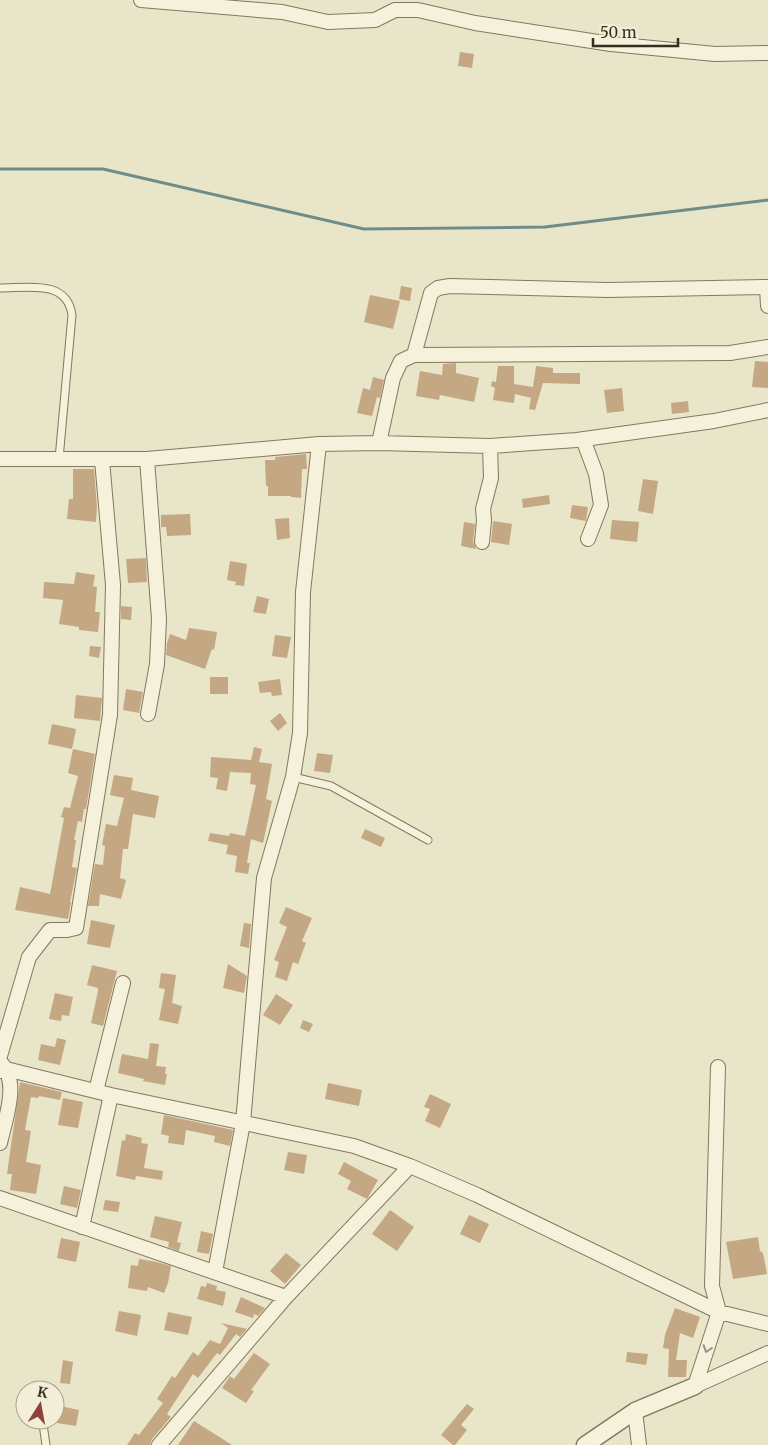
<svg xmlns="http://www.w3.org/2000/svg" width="768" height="1445" font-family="Merriweather,serif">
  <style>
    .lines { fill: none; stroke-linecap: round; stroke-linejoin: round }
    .stream { stroke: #708c89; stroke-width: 3 }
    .building { fill: #c3a883 }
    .service-casing { stroke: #837860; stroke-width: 9 }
    .minor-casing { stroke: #837860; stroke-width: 16 }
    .tertiary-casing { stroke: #837860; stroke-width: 19 }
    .service { stroke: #f5f1db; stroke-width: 7 }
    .minor { stroke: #f5f1db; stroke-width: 14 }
    .tertiary { stroke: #f5f1db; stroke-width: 16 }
    .oneway { stroke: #96907e }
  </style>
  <rect width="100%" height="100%" fill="#e9e5c9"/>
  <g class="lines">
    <path class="stream" d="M0 169H103L364 229 545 227 768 200"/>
  </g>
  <path class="building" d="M460 52 474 54 472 68 458 66Z
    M401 286 412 288 410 301 399 299Z
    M370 295 400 301 393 329 364 322Z
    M755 361 768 362V388L752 387Z
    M456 363V373L479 378 474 402 440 395 439 400 416 396 420 371 442 375 443 364Z
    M498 366H514V384L533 387 536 366 553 368V373H580V384L543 383 535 410 529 409 531 398 515 394 514 403 493 400 495 388 491 386 492 381 496 382Z
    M373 377 384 380 380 398 377 397 372 416 357 413 363 388 370 390Z
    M622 388 624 411 607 413 604 390Z
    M688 401 689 412 672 414 671 403Z
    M306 454 307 469H302L301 498 291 497V496H268V486H266L265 460H275V457Z
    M73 469H94L97 507 96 522 67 519 69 499H73Z
    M643 479 658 481 653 514 638 511Z
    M549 495 550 504 523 508 522 499Z
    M572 505 588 507 586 521 570 518Z
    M190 514 191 535 167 536 166 527H161V515Z
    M289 518 290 538 277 540 275 519Z
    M612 520 639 522 637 542 610 539Z
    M493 521 512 524 509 545 491 542Z
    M464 522 475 524 473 542 476 549 461 546Z
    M146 558 147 582 128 583 126 559Z
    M230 561 247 564 244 586 235 585 236 582 227 580Z
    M76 572 95 575 93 586 97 587 95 612H100L98 632 79 630V627L59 624 63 600 43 598 44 582 74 584Z
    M257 596 269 599 266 614 253 612Z
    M121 606 132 607 131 620 121 619Z
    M189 628 217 632 214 650 212 649 205 669 166 655 167 643 170 634 186 640Z
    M275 635 291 637 287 658 272 656Z
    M90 646 101 647 99 658 89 656Z
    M210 677H228V694H210Z
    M280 679 282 695 272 696 271 692 260 693 258 682Z
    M126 689 143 692 139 713 123 710Z
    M76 695 102 698 100 721 74 718Z
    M280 713 287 723 278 731 270 721Z
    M52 724 76 729 72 749 48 744Z
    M254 747 262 749 259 762 272 764 266 799 272 801 263 843 251 839 247 863H250L248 874 235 872 237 856 226 854 228 845 208 841 210 833 229 836 230 833 245 836 256 785 250 784 251 773 230 772 227 791 216 789 218 778 210 777 211 757 251 760Z
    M73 749 95 754 86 809H84L82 822 78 821 74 840H76L72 867 77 868 70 902H71L68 919 15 910 20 887 50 894 64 818 61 817 64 807 70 808 78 776 68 773Z
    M317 753 333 755 330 773 314 771Z
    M114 775 133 778 131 790 159 796 155 818 133 814 128 849H123L120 878 126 880 121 899 100 894 99 906H88L95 864 103 865 105 846 102 845 106 824 117 826 124 798 110 795Z
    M365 829 385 838 381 847 361 838Z
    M286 907 312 918 302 941 306 943 298 964 293 962 287 981 275 977 279 962 274 960 287 927 279 923Z
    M91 920 115 925 110 948 87 944Z
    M244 923 251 924 249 948 240 946Z
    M228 964 247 976 244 993 223 988Z
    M92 965 117 971 103 1026 91 1023 98 991V988L87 985Z
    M161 973 176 975 172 1003 182 1006 178 1024 159 1020 165 989 159 988Z
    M55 993 73 997 69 1016 62 1015 61 1021 49 1019Z
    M276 994 293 1005 280 1025 263 1015Z
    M303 1020 313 1024 309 1032 300 1028Z
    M57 1038 66 1040 60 1065 38 1060 41 1044 55 1047Z
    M150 1043 159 1044 156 1066 166 1067 165 1074H167L165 1085 143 1081 144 1079 118 1073 122 1054 148 1059Z
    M20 1082 62 1092 60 1100 39 1096 38 1098 31 1097 25 1130 31 1131 26 1162 41 1165 36 1194 10 1190 12 1174H7Z
    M328 1083 362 1090 359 1106 325 1099Z
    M430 1094 451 1104 440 1128 425 1121 430 1109 424 1107Z
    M63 1098 83 1102 78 1128 58 1125Z
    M164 1115 233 1130 230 1146 214 1142 215 1136 186 1130 184 1145 168 1143 169 1136 161 1134Z
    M126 1134 142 1138 141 1143 148 1144 144 1168 163 1171 162 1180 136 1176 135 1180 116 1176 122 1140 125 1141Z
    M288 1152 307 1155 304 1174 284 1170Z
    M344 1162 378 1180 367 1199 347 1189 351 1181 338 1174Z
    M64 1186 81 1190 77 1208 60 1204Z
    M105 1200 120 1202 118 1212 103 1210Z
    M390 1210 414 1227 397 1251 372 1234Z
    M469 1215 489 1224 480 1243 460 1234Z
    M155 1216 182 1222 177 1242 181 1243 179 1251 168 1247 169 1242 150 1237Z
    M201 1231 213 1234 209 1254 197 1252Z
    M758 1237 760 1251 763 1253 767 1274 733 1279 726 1242Z
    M61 1238 80 1242 76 1262 57 1258Z
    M286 1253 301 1265 285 1284 270 1271Z
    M139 1259 157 1262 171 1266 168 1283 164 1293 148 1287 147 1291 128 1288 131 1265 138 1266Z
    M207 1283 217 1286 216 1290 226 1292 223 1306 197 1299 201 1286 206 1287Z
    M241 1297 265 1308 258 1316 254 1314 253 1318 235 1312Z
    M675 1308 700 1317 693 1338 680 1333 676 1360H687L686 1377H668L669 1349 663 1348 665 1335Z
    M119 1311 141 1315 137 1336 115 1331Z
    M168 1312 192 1317 188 1335 164 1330Z
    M221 1323 247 1329 240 1337 236 1334 220 1355 217 1353 198 1378 193 1374 167 1414 171 1417 152 1439 150 1445H127L135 1433 139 1435 163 1403 157 1399 172 1376 175 1378 193 1352 198 1356 210 1340 220 1344 228 1328Z
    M627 1352 648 1354 646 1365 626 1362Z
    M254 1353 270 1364 251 1390 254 1391 246 1403 222 1388 230 1376 234 1379Z
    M63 1360 73 1362 70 1384 60 1383Z
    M467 1404 474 1409 461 1425 467 1430 455 1445H453L441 1435Z
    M60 1406 79 1410 76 1426 57 1423Z
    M194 1421 232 1445H178Z"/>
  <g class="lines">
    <g class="service-casing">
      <path id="service" d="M0 288C27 288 67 279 72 315L59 459
        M293 777 331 786 428 840
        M43 1424 46 1445"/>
    </g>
    <g class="minor-casing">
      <path id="minor" d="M141 0 282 12 328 22 375 20 395 10H418L475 23 611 44 715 54 768 53
        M414 355 431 293 438 288 450 286 607 290 767 287 768 306
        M583 439 596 474 601 505 588 539
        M379 443 393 378 401 361 414 355 730 353 768 347
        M0 459H147L319 444 379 443 490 446 577 440 714 421 768 410
        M147 459 159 619 157 664 148 714
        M482 542 484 520 483 509 491 478 490 446
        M0 1056 29 957 50 930H67L76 928 110 715 113 585 102 460
        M0 1071 6 1069 111 1095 354 1146 410 1166 477 1195 719 1312 768 1324
        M96 1091 123 983
        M0 1143C5 1120 20 1082 1 1063
        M0 1198 286 1297
        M82 1227 111 1095
        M215 1272 243 1123 264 878 293 777 300 733 303 592 319 444
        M695 1386 719 1312 712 1286 718 1067
        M695 1386 768 1353
        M635 1411 639 1445
        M159 1445 286 1297 410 1166"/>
    </g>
    <g class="tertiary-casing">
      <path id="tertiary" d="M585 1445 635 1411 695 1386"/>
    </g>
    <use href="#service" class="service"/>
    <use href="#minor" class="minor"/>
    <use href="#tertiary" class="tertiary"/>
  </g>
  <defs><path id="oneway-chevron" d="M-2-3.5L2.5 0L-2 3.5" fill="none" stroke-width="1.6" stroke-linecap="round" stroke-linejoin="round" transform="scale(1.25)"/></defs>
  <use class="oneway" href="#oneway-chevron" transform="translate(707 1349) rotate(108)"/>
  <g transform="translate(40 1405) rotate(11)"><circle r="24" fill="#f2eed7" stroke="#a7a18e"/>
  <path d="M0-4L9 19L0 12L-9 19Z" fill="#8b4437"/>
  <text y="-8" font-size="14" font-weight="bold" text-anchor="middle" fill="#362e21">K</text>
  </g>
  <path d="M593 38v8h85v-8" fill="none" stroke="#362e21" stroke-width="2.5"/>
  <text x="600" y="38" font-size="15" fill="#362e21" stroke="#f2eed7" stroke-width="4" paint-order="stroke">50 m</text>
</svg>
